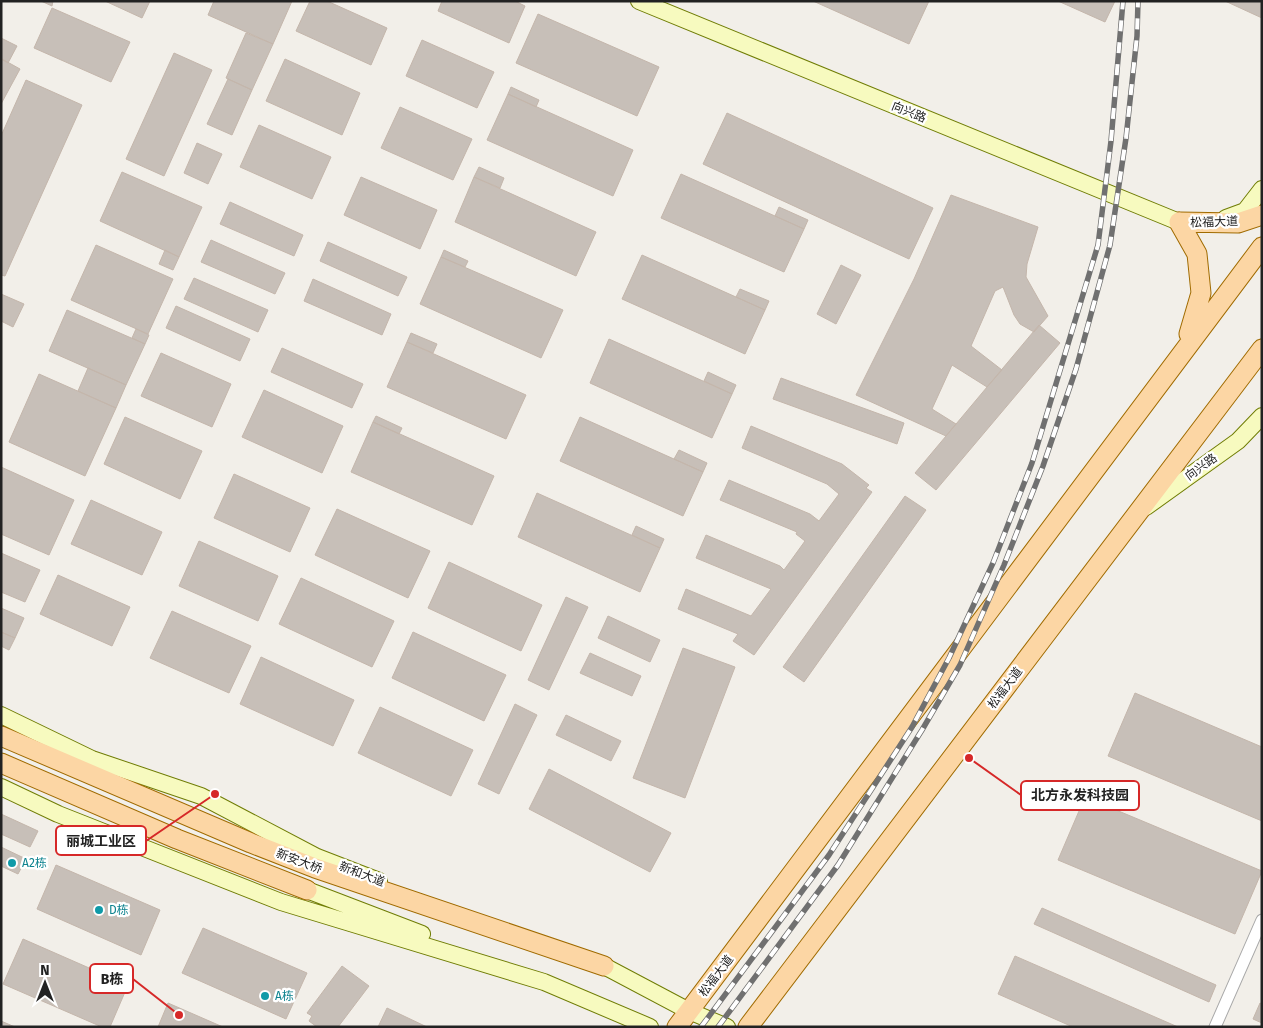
<svg xmlns="http://www.w3.org/2000/svg" width="1263" height="1028" font-family="'Fira Sans','Noto Sans SC',sans-serif">
  <style>
    .building { fill: #c7bfb8; stroke: #c4b6ab }
    .lines { fill: none; stroke-linecap: round; stroke-linejoin: round }
    .street-casing { stroke: #a9a9a9; stroke-width: 13 }
    .secondary-casing { stroke: #707d05; stroke-width: 18 }
    .primary-casing { stroke: #a06b00; stroke-width: 21 }
    .street { stroke: #fff; stroke-width: 11 }
    .secondary { stroke: #f7fabf; stroke-width: 16 }
    .primary { stroke: #fcd6a4; stroke-width: 19 }
    .rail-casing { stroke: #707070; stroke-width: 5.5 }
    .rail { stroke: #fff; stroke-width: 4; stroke-dasharray: 11; stroke-linecap: butt }
    .culture-dot { fill: #0f9aa8; stroke: #fff; stroke-width: 2 }
    .labels { text-anchor: middle; dominant-baseline: central; stroke-width: 4.5; stroke-linejoin: round; paint-order: stroke }
    .street-label { font-size: 12px; fill: #222; stroke: #fff }
    .culture-label { font-size: 12px; fill: #0d838f; stroke: #fff; text-anchor: start }
    .leader { fill: none; stroke: #d62828; stroke-width: 2 }
    .callout-dot { fill: #d62828; stroke: #fff; stroke-width: 2 }
    .callout { fill: #fff; stroke: #d62828; stroke-width: 2 }
    .callout-label { font-size: 14px; text-anchor: middle; font-weight: bold; fill: #222 }
  </style>
  <rect width="100%" height="100%" fill="#f2efe9"/>
  <path class="building" d="M41 1H53L52 6Z
    M105 1H150L142 18Z
    M214 1H292L273 44 208 15Z
    M310 1H327L387 28 371 65 296 31Z
    M442 1H515L525 6 509 43 438 11Z
    M813 1H929L909 44Z
    M1058 1H1115L1105 22Z
    M1225 1H1262V18Z
    M52 8 130 42 111 82 34 48Z
    M538 14 659 67 637 116 516 63Z
    M246 33 273 44 252 90 226 78Z
    M1 38 17 46 8 63 1 59Z
    M422 40 494 72 477 108 406 76Z
    M174 53 212 70 164 176 126 159Z
    M2 59 20 69 1 104V61Z
    M285 59 360 93 342 135 266 101Z
    M228 79 252 90 232 135 207 124Z
    M26 80 82 105 5 276 1 275V136Z
    M511 87 539 100 536 107 508 94Z
    M508 94 633 150 613 196 487 140Z
    M400 107 472 139 453 180 381 148Z
    M727 113 933 208 909 259 703 164Z
    M259 125 331 157 312 199 240 167Z
    M197 143 222 154 208 184 184 173Z
    M479 167 504 178 500 188 474 177Z
    M122 172 202 207 179 257 100 221Z
    M681 174 804 229 784 272 661 218Z
    M361 177 437 210 420 249 344 215Z
    M474 177 596 232 576 276 455 222Z
    M951 195 1038 227 1027 264 1026 277 1048 316 1034 332 1020 324 1014 315 1003 287 995 291 971 346 1002 370 987 387 952 365 932 409 956 424 946 436 856 395 914 279Z
    M230 202 303 235 294 256 220 224Z
    M779 207 808 220 804 229 775 216Z
    M211 240 285 273 275 294 201 262Z
    M328 242 407 277 398 296 320 261Z
    M96 245 173 279 148 334 71 300Z
    M165 250 179 257 173 270 159 264Z
    M444 250 468 261 465 267 441 257Z
    M642 255 765 310 745 354 622 299Z
    M441 257 563 310 541 358 420 304Z
    M841 265 861 275 836 324 817 314Z
    M194 278 268 310 258 332 184 299Z
    M313 279 391 314 382 335 304 301Z
    M740 289 769 301 765 310 736 297Z
    M1 294 24 304 13 327 1 321Z
    M176 306 250 339 240 361 166 328Z
    M67 310 145 344 126 385 49 351Z
    M1039 325 1060 343 936 490 915 473Z
    M136 329 149 335 145 344 132 338Z
    M411 333 437 344 433 353 407 342Z
    M609 339 732 394 712 438 590 383Z
    M407 342 526 395 506 439 387 387Z
    M282 348 363 384 352 408 271 372Z
    M161 353 231 384 212 427 141 396Z
    M88 368 126 385 116 408 78 391Z
    M708 372 736 385 732 394 704 381Z
    M39 374 116 408 85 476 9 442Z
    M781 378 904 423 897 444 773 399Z
    M264 390 343 426 322 473 242 437Z
    M376 416 402 428 399 434 373 422Z
    M125 417 202 451 180 499 104 464Z
    M580 417 703 472 683 516 560 461Z
    M373 422 494 476 472 525 351 472Z
    M751 426 842 464 869 485 866 488 872 492 754 655 733 641 738 634 678 609 686 589 751 616 771 589 696 558 706 535 780 566 784 570 805 541 796 534 797 532 720 500 729 480 810 514 819 521 839 494 827 484 742 448Z
    M679 450 707 463 703 472 674 459Z
    M1 467 74 500 49 555 1 534Z
    M234 474 310 508 290 552 214 518Z
    M537 493 660 548 640 592 518 537Z
    M905 496 926 510 804 682 783 667Z
    M91 500 162 532 142 575 71 544Z
    M337 509 430 551 408 598 315 555Z
    M636 526 664 539 660 548 632 535Z
    M199 541 278 576 258 621 179 586Z
    M1 553 40 570 25 602 1 592Z
    M449 562 542 605 521 651 428 608Z
    M58 575 130 607 112 646 40 614Z
    M301 578 394 621 372 667 279 624Z
    M566 597 588 607 549 690 528 680Z
    M1 608 24 618 15 638 1 632Z
    M172 611 251 646 229 693 150 658Z
    M608 616 660 640 650 662 598 638Z
    M1 632 15 638 9 650 1 646Z
    M413 632 506 675 484 721 392 678Z
    M683 648 735 667 685 798 633 778Z
    M590 653 641 676 632 696 580 673Z
    M261 657 354 700 333 746 240 704Z
    M1135 693 1262 747V821L1108 756Z
    M515 704 537 715 499 794 478 784Z
    M380 707 473 750 451 796 358 753Z
    M566 715 621 741 611 761 556 735Z
    M549 769 671 833 650 872 529 809Z
    M1085 797 1262 871 1235 934 1058 860Z
    M1 814 38 831 30 847 1 834Z
    M1 847 26 859 18 874 1 866Z
    M56 865 160 910 141 955 37 909Z
    M1042 908 1216 985 1209 1002 1034 924Z
    M203 928 307 973 286 1019 182 973Z
    M23 939 128 985 110 1027H102L3 984Z
    M1015 956 1178 1027H1073L998 994Z
    M342 966 369 986 338 1027H317L309 1021 312 1016 307 1013Z
    M168 1003 223 1027H158Z
    M1260 1003 1262 1004V1023L1253 1019Z
    M387 1008 427 1027H378Z
    M1 1021 15 1027H1Z"/>
  <g class="lines">
    <g class="street-casing">
      <path id="street" d="M1215 1027 1262 920"/>
    </g>
    <g class="secondary-casing">
      <path id="secondary" d="M639 1 1179 222
        M1226 218 1245 211 1262 189
        M1146 507 1238 441 1262 416
        M1 715 92 759 201 796 317 857 379 881
        M1 787 58 814 281 902 544 982 650 1027
        M307 890 422 934
        M592 961 604 966 689 1011 727 1027"/>
    </g>
    <g class="primary-casing">
      <path id="primary" d="M1179 222 1197 254 1201 293 1189 334
        M1179 222 1238 223 1262 215
        M1 736 251 843 315 868 604 966
        M1 763 177 839 307 890
        M677 1027 1262 247
        M748 1027 1262 349"/>
    </g>
    <use href="#street" class="street"/>
    <use href="#secondary" class="secondary"/>
    <use href="#primary" class="primary"/>
    <g class="rail-casing">
      <path id="rail" d="M701 1027 829 855 912 727 949 658 993 563 1032 463 1098 245 1111 141 1123 1
        M718 1027 838 865 922 730 960 665 1004 565 1043 466 1076 369 1110 245 1126 138 1137 36 1138 1"/>
    </g>
    <use href="#rail" class="rail"/>
  </g>
  <g class="culture-dot">
    <circle cx="12" cy="863" r="5"/>
    <circle cx="99" cy="910" r="5"/>
    <circle cx="265" cy="996" r="5"/>
  </g>
  <g class="labels">
    <g class="street-label">
      <text transform="translate(909 112) rotate(22)">向兴路</text>
      <text transform="translate(1214 222) rotate(-2)">松福大道</text>
      <text transform="translate(1201 467) rotate(-36)">向兴路</text>
      <text transform="translate(1005 688) rotate(-53)">松福大道</text>
      <text transform="translate(299 861) rotate(21)">新安大桥</text>
      <text transform="translate(362 874) rotate(21)">新和大道</text>
      <text transform="translate(716 976) rotate(-53)">松福大道</text>
    </g>
    <g class="culture-label">
      <text x="22" y="863">A2栋</text>
      <text x="109" y="910">D栋</text>
      <text x="275" y="996">A栋</text>
    </g>
  </g>
  <path class="leader" d="M969 758L1021 795M215 794L146 841M179 1015L133 979"/>
  <g class="callout-dot">
    <circle cx="969" cy="758" r="5"/>
    <circle cx="215" cy="794" r="5"/>
    <circle cx="179" cy="1015" r="5"/>
  </g>
  <g class="callout">
    <rect x="1021" y="781" width="118" height="29" rx="5"/>
    <rect x="56" y="826" width="90" height="29" rx="5"/>
    <rect x="90" y="964" width="43" height="29" rx="5"/>
  </g>
  <g class="callout-label">
    <text x="1080" y="800">北方永发科技园</text>
    <text x="101" y="846">丽城工业区</text>
    <text x="112" y="984">B栋</text>
  </g>
  <rect width="1263" height="1028" fill="none" stroke="#222222" stroke-width="5"/>
  <g transform="translate(45 983)" stroke="#ffffff" stroke-width="4" paint-order="stroke">
  <path d="M0-4L9 19L0 12L-9 19Z" fill="#222222"/>
  <text y="-8" font-size="14" font-weight="bold" text-anchor="middle" fill="#222222">N</text>
  </g>
</svg>
